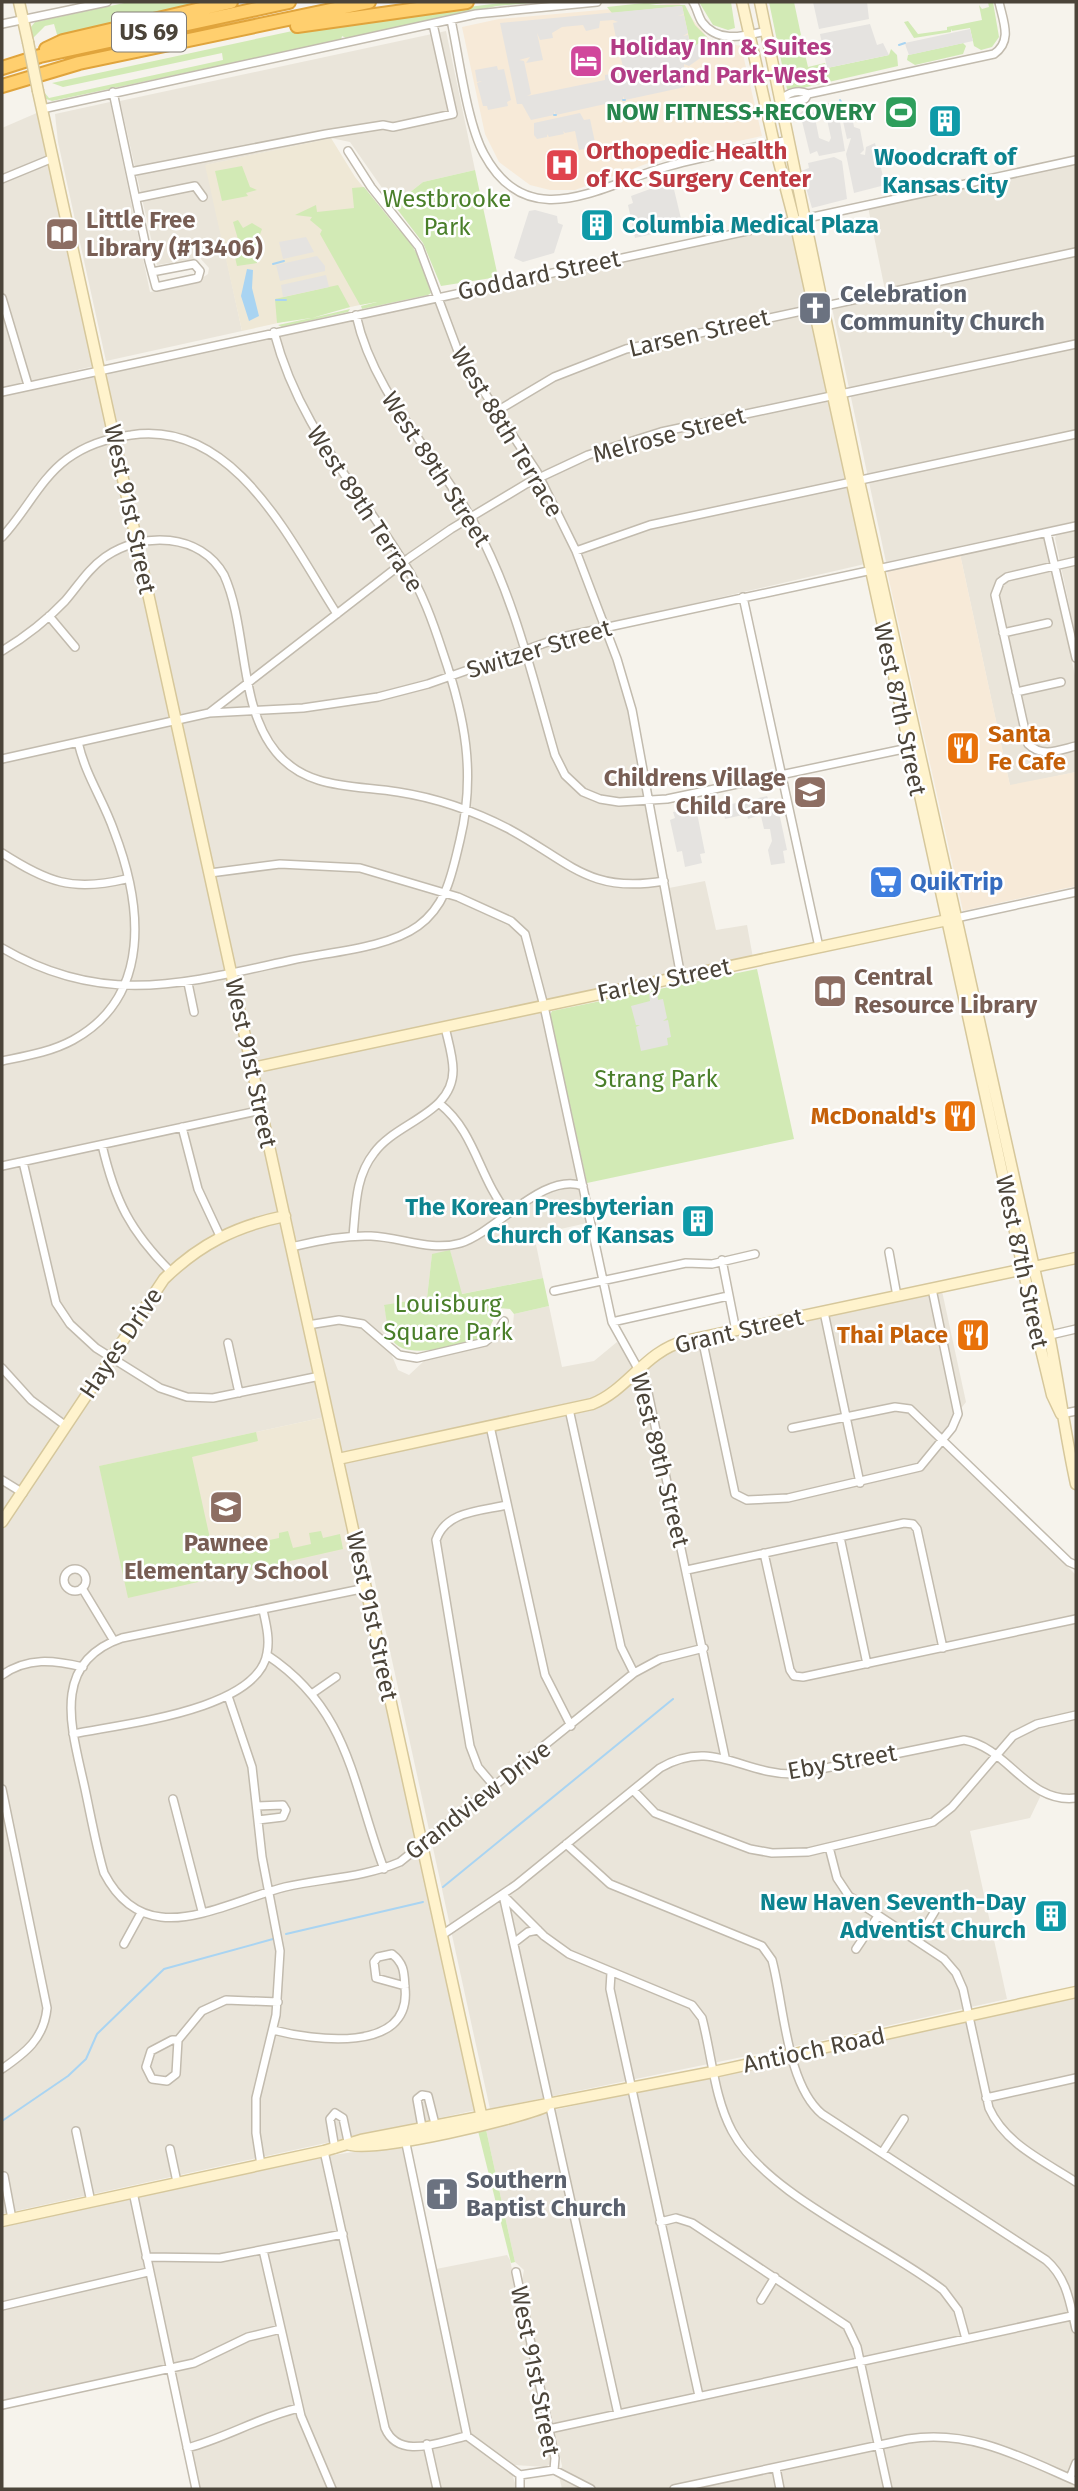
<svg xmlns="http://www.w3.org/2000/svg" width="1078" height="2491" font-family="'Fira Sans',sans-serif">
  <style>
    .residential { fill: #eae5da }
    .commercial { fill: #f7ead8 }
    .education { fill: #efe8d6 }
    .green { fill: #d2eab5 }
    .parking { fill: #e5e3e0; fill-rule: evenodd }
    .water { fill: #a9d4f2 }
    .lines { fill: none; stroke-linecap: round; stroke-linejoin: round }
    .stream { stroke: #a9d4f2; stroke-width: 2 }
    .street-casing { stroke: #c2bbae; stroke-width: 10 }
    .secondary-casing { stroke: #d6c79b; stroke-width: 13 }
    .highway-casing { stroke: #e0a43c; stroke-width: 16 }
    .street { stroke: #fff; stroke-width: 7 }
    .secondary { stroke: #fff3cd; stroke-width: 10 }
    .highway { stroke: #ffcf6e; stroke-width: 12 }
    .secondary-bridge-casing { stroke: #d6c79b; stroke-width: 13; stroke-linecap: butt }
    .secondary-bridge { stroke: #fff3cd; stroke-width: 10 }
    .labels { text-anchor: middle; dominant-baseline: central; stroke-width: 5; stroke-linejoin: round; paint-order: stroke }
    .shield { fill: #fff; stroke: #817c74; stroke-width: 2 }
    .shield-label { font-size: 23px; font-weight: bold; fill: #4b4439 }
    .hotel-label { font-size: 24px; font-weight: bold; fill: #b23c85; stroke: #fff; text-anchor: start }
    .leisure-label { font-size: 24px; font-weight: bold; fill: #27864d; stroke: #fff; text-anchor: end }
    .health-label { font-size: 24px; font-weight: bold; fill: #be3a42; stroke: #fff; text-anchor: start }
    .culture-label { font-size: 24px; font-weight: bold; fill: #0d838f; stroke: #fff; text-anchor: end }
    .park-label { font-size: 24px; fill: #4a7f2a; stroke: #fff }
    .education-label { font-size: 24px; font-weight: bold; fill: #785e54; stroke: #fff; text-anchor: start }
    .street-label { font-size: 24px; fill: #4b4439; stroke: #fff }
    .worship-label { font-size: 24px; font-weight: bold; fill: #5b616d; stroke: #fff; text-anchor: start }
    .food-label { font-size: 24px; font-weight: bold; fill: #c56008; stroke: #fff; text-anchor: end }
    .shop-label { font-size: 24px; font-weight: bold; fill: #366cbe; stroke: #fff; text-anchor: start }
  </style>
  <rect width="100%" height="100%" fill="#f6f3ec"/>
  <path class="residential" d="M446 31 475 170 423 182 394 205 350 142 331 138 206 165 242 331 106 361 58 142 55 114 110 102 150 292 193 284 208 274 209 268 200 258 157 265 120 101Z
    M39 112 94 366 2 388V128Z
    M1076 163V521L886 562 832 308 886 295 868 207Z
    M786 226 792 227 865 564 601 625 630 713 673 917 669 888 705 881 716 930 747 925 753 958 540 1003 587 1223 534 1235 543 1278 461 1294 450 1251 432 1255 427 1298 384 1306 392 1339 390 1351 398 1370 409 1375 424 1361 498 1340 513 1324 514 1314 549 1306 562 1367 594 1361 617 1342 639 1371 672 1347 942 1291 966 1402 938 1438 1076 1575V1804L1075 1801 1041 1795 1030 1818 970 1831 1007 1999 801 2045 490 2109 364 1532H357L106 377 109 373Z
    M92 376 96 377 325 1417 100 1466 354 1547 476 2110 2 2214V395Z
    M1076 530V638L1055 538 1057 534Z
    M1040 537 1046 541 1076 680V772L1010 786 960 554Z
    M1076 1997V2489H562L559 2476 562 2466 522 2281 524 2270 515 2262 485 2125Z
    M401 2145 431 2270 507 2255 510 2260 553 2461 546 2467 514 2465 513 2477 517 2489H200L173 2365 2 2401V2227L320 2157Z"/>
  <path class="commercial" d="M679 3 709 39 741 46 762 136 665 157 575 190H550L530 185 499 162 485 134 462 27 499 19Z
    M960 554 1010 785 1076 772V886L963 911 887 571Z"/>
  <path class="education" d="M331 138 355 177 399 231 428 290 242 331 205 165Z
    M325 1417 354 1547 128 1598 99 1466Z"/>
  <path class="green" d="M129 2H210L58 38 54 24 45 26 33 38 31 27 35 22Z
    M508 2H542L497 6 346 38 342 36 341 40 52 101 46 99 44 92 49 98 223 60 222 53 63 87 52 83 311 27Z
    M653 2H671L649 5H685L695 25 707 37 691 50 686 51 691 47 682 6 612 13 607 7Z
    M699 2H731L735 28 728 30 713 25Z
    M769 2H794L801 35 797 37H801L808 67 825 63 827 68 889 55 891 49 897 55 898 66 794 90 787 89Z
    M988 2H993L999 37 992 47 981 50 974 46 970 28 952 31 951 29V32L914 38 904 22 908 21 918 34 947 30V27L982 20 979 5 982 9 989 7Z
    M963 43 966 46 963 54 915 65 907 60 908 55Z
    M242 166 250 187 257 190 246 193 248 196 222 201 215 171Z
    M475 170 498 277 441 286 423 243 394 205 423 182Z
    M358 175C388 209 417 244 432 288L428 284 431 293 428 295 362 309 361 306 377 302 360 305 320 234 322 230 310 220 312 217 295 215 316 205 317 212 354 208 352 188 364 187 398 229 405 234Z
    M238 220 243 228 252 223 262 229 258 240 260 252 257 254V263L237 266 233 248 240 246 233 222Z
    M338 285 350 307 312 318 350 309 348 312 282 327 278 325 311 318 277 323 275 299Z
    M757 969 794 1139 587 1183 550 1015 552 1011Z
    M450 1250 462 1294 543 1278 549 1306 514 1314 510 1309 499 1308 485 1337C464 1343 404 1364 391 1338 387 1328 386 1315 384 1305L427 1298 432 1254Z
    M256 1432 258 1441 192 1457 213 1552 279 1538V1533L288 1531 293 1548 311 1544 309 1533 321 1531 323 1538 340 1534 343 1549 128 1598 99 1466Z
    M485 2125 515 2262 511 2263 477 2127Z"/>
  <path class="parking" d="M813 2H867L869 19 819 29Z
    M682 6 684 14 678 16 684 15 688 33 683 36 688 35 691 48 686 51 703 41 707 47 703 49 706 54 689 66 684 64 685 87 625 100 623 96V100L556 115 554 111V115L531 120 522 104H517L500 23ZM613 20 618 22 613 23 618 48H624L619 50 623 67H627L624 74 615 77 611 74 605 75V80L527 96 531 94 524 61 519 60 530 57 526 63 543 60 537 33 540 40 553 38 552 33 562 27 583 25 586 31 599 28 600 21Z
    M870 24 877 45 883 43 889 55 827 68 820 34Z
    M970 29 973 41 909 55 906 47 905 43Z
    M497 66 498 70 504 69 511 100 507 102 508 106 488 110 487 106H483L477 83 482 81 477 82 475 70Z
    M828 103 837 104 845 151 819 156 817 151 810 154 800 113 806 108 814 113 819 138 829 142 831 138 825 110Z
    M844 104 850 105 854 127 860 129 864 150 860 154 865 155 866 147 875 143 885 185 854 193 846 154 851 138 847 139 840 108Z
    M580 113 584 120 590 119 596 147 579 150 575 131 565 133 563 131 564 134 549 137 547 134V137L537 139 534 135V123Z
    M834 157 842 161 847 199 812 208 801 171 809 168 808 163Z
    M672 181 683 227 635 238 628 205 633 203 631 196Z
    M535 210 557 216 558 223 563 225 554 253 523 262 514 258 529 211Z
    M306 237 314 252 283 259 279 242Z
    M317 256 325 266V271L280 281 276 265Z
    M326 275 329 287 283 297 281 285Z
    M767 796 770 803H777L787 850 783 851 785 863 771 865 768 850 772 841 770 829H764L761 816 767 815 766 811 762 809 761 815 748 819 747 814 725 819 723 806Z
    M696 808 705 853 700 854 702 863 685 867 682 851 677 852 670 820 675 818 673 812Z
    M657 992 658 1000 663 999 667 1018 663 1021 668 1020 671 1037 667 1038 668 1045 641 1051 636 1027 640 1025H636L631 1006 650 1001 649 993Z"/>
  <path class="water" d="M247 269 253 270 252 288 259 316 249 321 241 296Z"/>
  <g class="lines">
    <path class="stream" d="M899 45 905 43
      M623 100H625
      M840 100 843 105
      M554 115H556
      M273 264 284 261
      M276 300H286
      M443 1887 673 1699
      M286 1934 423 1902
      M2 2121 68 2076 86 2059 97 2034 164 1969 273 1939"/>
    <g class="street-casing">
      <path id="street" d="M693 2C697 8 698 16 702 22 718 44 744 36 766 31
        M451 20C459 57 467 123 484 154 529 238 605 183 669 166 708 155 749 149 788 140
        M2 24 107 2
        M113 92 149 261 156 287 198 278 200 271 194 264 152 272
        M781 100C788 93 798 89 808 94L994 54C1013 41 1003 21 999 2
        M781 100 789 102 805 99 808 94
        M42 109 476 14 597 2
        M348 151 371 187 419 247 459 354 537 472 576 551 617 659 632 710 681 977
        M130 172 326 134 383 125 393 127 453 114 433 24
        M2 179 53 158
        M136 198 195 186 203 197
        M2 298 28 385
        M356 315C374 396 435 452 474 523 514 595 532 676 555 755L565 775 583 792 600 799 619 802 667 799 913 747
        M2 392 1076 160
        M497 411 554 377 626 349 1076 252
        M1047 533 1076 658
        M2 537C25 513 40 479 67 459 86 445 108 438 131 435 235 419 291 543 337 614
        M576 551 650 525 1076 434
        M1076 561 1007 577 1000 582 995 595 1028 744C1042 758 1059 750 1076 746
        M743 597 819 947
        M49 616 75 647
        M1003 633 1048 623
        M2 651C25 637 46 621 65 601 78 586 88 569 105 557 143 531 200 533 224 575 248 628 238 706 276 752 307 790 355 785 398 792 437 798 474 811 509 829 570 862 589 894 664 881
        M1016 692 1061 682
        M209 713 409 558 451 529 526 484 588 455 661 432 1076 344
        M2 759 209 713 303 708 378 697 428 684 562 637 1076 526
        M2 853C47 882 72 892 126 879
        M210 873 280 864 360 868 458 897 511 921 525 934 544 1006 612 1322 646 1383 725 1757
        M956 918 1076 892
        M2 948C104 1008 186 983 292 960 329 952 388 948 418 926 447 905 452 873 460 840 476 774 465 717 443 653 433 622 422 591 404 563 355 483 299 427 274 332
        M188 983 194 1012
        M2 1061C26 1056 51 1052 73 1040 153 996 142 904 114 831 103 799 86 777 78 742
        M440 1104C476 1133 479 1179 508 1213
        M182 1127 198 1189 220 1236
        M102 1145C115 1201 130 1231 171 1272
        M23 1162 56 1303 70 1324 96 1348 160 1388 187 1397 213 1398 320 1376
        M2 1166 262 1110
        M353 1236C356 1207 355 1177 374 1153 396 1122 453 1114 453 1070 453 1056 448 1041 445 1027
        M291 1247C318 1241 343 1235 371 1236 401 1237 430 1252 461 1243 496 1232 544 1171 583 1186
        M889 1252 897 1296
        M722 1260 736 1331
        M554 1291 686 1263 712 1264 755 1254
        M824 1312 860 1483
        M612 1322 728 1296
        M308 1325 339 1320 363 1324 399 1355 417 1358 485 1342 498 1331 504 1321
        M1046 1336 1076 1329
        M702 1338 735 1494 747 1500 788 1498 920 1467 952 1428 958 1414 932 1289
        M228 1343 239 1393
        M2 1368 31 1400 66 1426
        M569 1409 621 1647 634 1673
        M1061 1414 1076 1411
        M490 1426 545 1675 571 1726
        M792 1428 895 1407 910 1409 1069 1562 1076 1565
        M2 1480 23 1493
        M840 1537 867 1664
        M764 1553 790 1670 794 1676 803 1677 1076 1619
        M64 1580a11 11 0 1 1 22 0a11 11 0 1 1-22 0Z
        M687 1570 904 1523 913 1524 917 1529 943 1648
        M82 1588 114 1641
        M366 1588 122 1638C48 1663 73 1733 85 1789 91 1817 96 1846 104 1873 116 1896 134 1914 161 1917 197 1922 249 1896 285 1887 324 1878 362 1878 400 1862L634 1673 660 1659 704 1648
        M267 1655C350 1710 352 1784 384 1869
        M2 1675C28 1657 53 1660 83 1667
        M313 1693 336 1677
        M228 1696 252 1767 262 1857 280 1951 276 2015 256 2098V2133L261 2165
        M73 1734C120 1724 258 1711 267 1653 270 1639 266 1624 263 1610
        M495 1787 478 1767 470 1746 436 1540C446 1511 480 1511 507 1505
        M2 1789 47 2008C44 2039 25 2053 2 2069
        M633 1790 655 1813 750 1849 772 1853 808 1852 933 1822 952 1807 1013 1736 1037 1724 1076 1715
        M173 1799 202 1911
        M257 1806 283 1805 286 1810 283 1817 258 1820
        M566 1844 610 1884 762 1946 772 1960C784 2004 786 2084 822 2114L1046 2260C1067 2278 1070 2303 1076 2329
        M829 1847 837 1878 849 1896 944 1959 956 1973 963 1989 989 2108C1005 2144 1044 2161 1076 2182
        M503 1895 544 1936 569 1954 692 2005 702 2018C712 2056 714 2097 732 2131 766 2195 884 2244 943 2290L958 2310 966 2339
        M503 1895 618 2414
        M442 1935 516 1885 660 1768C713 1737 744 1776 796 1774L964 1740C1008 1747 1027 1804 1076 1798
        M917 1941 938 1906
        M515 1942 528 1932 538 1930
        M124 1944 141 1913
        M856 1949 878 1916
        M611 1973 610 1989 699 2396
        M273 2030C311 2040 412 2055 405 1988 404 1974 405 1964 392 1954L378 1957 374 1962 376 1978 405 1986
        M178 2040H172L151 2051 146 2067 152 2079 167 2081 176 2074 178 2040 202 2011 226 2000 278 2002
        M986 2098 1076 2078
        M422 2127 417 2099 422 2095 428 2096 435 2124
        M76 2131 91 2202
        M405 2139 467 2436
        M170 2149 177 2182
        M335 2149 330 2119 335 2113 343 2118 349 2146
        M324 2151 385 2428C399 2461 441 2441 467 2436L520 2475 554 2470 591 2489
        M882 2153 904 2119
        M4 2176 12 2219
        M133 2192 196 2489
        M660 2222 676 2218 692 2223 847 2326 857 2347 888 2489
        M263 2250 301 2416 332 2489
        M146 2257 220 2258 343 2234
        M516 2272 555 2458 554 2470
        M761 2300 775 2277
        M2 2306 148 2272
        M2 2405 194 2363 248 2337 281 2329
        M549 2429 1076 2315
        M427 2444 437 2489
        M187 2448C226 2438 259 2417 299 2408
        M776 2468 780 2489
        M520 2475V2489
        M1070 2478 1076 2463
        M674 2489 908 2439C970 2429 1021 2457 1076 2481"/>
    </g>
    <g class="secondary-casing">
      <path id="secondary" d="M19 2 28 42
        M742 2 774 143 798 235 1038 1337 1052 1395 1061 1414
        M760 2 859 481 1049 1335C1059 1385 1065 1434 1076 1484
        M38 91 483 2123
        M252 1068 952 919
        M338 1459 592 1404C628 1390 645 1351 685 1341L1076 1258
        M2 1522 164 1279C200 1244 236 1226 285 1216
        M351 2145C381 2151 514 2120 545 2107
        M2 2221 324 2151 361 2140 713 2072 1076 1992"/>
    </g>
    <g class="highway-casing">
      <path id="highway" d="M297 26 467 2
        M46 49 63 41 231 2
        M2 68 40 56 289 2
        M2 86 79 63 369 2"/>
    </g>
    <use href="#street" class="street"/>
    <use href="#secondary" class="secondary"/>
    <use href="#highway" class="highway"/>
    <g class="secondary-bridge-casing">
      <path id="secondary-bridge" d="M28 42 38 91"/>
    </g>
    <use href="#secondary-bridge" class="secondary-bridge"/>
  </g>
  <defs>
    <g id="hotel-square" transform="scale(1.75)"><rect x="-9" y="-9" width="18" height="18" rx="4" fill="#d1479c" stroke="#fff"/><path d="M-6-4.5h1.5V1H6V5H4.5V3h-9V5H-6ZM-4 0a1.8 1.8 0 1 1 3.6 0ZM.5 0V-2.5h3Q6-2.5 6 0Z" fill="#fff"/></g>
    <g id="stadium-square" transform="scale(1.75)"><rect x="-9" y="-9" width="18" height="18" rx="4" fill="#2e9e5b" stroke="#fff"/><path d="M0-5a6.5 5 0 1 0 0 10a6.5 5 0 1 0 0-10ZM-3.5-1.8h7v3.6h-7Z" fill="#fff"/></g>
    <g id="building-square" transform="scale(1.75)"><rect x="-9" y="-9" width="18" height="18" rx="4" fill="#0f9aa8" stroke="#fff"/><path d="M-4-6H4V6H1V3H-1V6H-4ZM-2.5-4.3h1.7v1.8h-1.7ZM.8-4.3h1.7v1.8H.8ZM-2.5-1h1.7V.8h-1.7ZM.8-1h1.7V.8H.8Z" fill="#fff"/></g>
    <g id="hospital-square" transform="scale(1.75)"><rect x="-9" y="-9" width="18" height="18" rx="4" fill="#e0444e" stroke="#fff"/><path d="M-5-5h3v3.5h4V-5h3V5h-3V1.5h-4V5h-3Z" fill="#fff"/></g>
    <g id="library-square" transform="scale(1.75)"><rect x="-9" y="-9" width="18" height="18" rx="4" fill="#8d6e63" stroke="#fff"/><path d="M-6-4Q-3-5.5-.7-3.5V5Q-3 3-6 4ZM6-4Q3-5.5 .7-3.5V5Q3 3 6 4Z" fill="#fff"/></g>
    <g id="church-square" transform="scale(1.75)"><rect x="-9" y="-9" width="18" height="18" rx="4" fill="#6b7280" stroke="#fff"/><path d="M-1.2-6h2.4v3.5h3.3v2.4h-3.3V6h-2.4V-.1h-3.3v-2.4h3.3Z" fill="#fff"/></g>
    <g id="restaurant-square" transform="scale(1.75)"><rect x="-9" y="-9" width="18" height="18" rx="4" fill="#e8710a" stroke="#fff"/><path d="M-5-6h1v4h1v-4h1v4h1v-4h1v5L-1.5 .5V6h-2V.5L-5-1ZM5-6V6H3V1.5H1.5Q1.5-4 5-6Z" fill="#fff"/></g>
    <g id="school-square" transform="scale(1.75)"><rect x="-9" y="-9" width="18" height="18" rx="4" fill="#8d6e63" stroke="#fff"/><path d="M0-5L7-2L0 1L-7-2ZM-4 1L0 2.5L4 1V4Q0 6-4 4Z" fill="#fff"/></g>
    <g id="supermarket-square" transform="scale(1.75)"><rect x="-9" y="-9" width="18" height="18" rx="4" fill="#3f7fe0" stroke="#fff"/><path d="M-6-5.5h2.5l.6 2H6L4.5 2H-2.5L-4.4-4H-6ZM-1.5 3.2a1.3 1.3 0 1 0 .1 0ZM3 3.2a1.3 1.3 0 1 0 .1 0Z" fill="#fff"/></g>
  </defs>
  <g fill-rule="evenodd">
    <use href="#hotel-square" x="586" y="61"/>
    <use href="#stadium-square" x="901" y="112"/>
    <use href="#building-square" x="945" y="121"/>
    <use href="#hospital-square" x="562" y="165"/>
    <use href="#building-square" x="597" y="225"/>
    <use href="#library-square" x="62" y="234"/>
    <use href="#church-square" x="815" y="308"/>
    <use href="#restaurant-square" x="963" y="748"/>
    <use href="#school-square" x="810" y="792"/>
    <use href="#supermarket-square" x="886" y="882"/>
    <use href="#library-square" x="830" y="991"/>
    <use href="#restaurant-square" x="960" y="1116"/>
    <use href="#building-square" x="698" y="1221"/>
    <use href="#restaurant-square" x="973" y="1335"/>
    <use href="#school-square" x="226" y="1507"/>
    <use href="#building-square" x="1051" y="1916"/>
    <use href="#church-square" x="442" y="2194"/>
  </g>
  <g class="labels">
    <rect class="shield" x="112" y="12.5" width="74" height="39" rx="5"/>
    <g class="shield-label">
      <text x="149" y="32">US 69</text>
    </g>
    <g class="hotel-label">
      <text x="610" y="47">Holiday Inn &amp; Suites<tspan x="610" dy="28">Overland Park-West</tspan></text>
    </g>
    <g class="leisure-label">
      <text x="876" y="112">NOW FITNESS+RECOVERY</text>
    </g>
    <g class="health-label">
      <text x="586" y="151">Orthopedic Health<tspan x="586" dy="28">of KC Surgery Center</tspan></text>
    </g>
    <g class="culture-label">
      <text x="945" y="157" text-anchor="middle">Woodcraft of<tspan x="945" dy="28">Kansas City</tspan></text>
      <text x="622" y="225" text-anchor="start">Columbia Medical Plaza</text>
      <text x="674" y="1207">The Korean Presbyterian<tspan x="674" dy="28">Church of Kansas</tspan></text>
      <text x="1026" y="1902">New Haven Seventh-Day<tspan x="1026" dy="28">Adventist Church</tspan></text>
    </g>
    <g class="park-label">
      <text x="447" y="199">Westbrooke<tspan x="447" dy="28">Park</tspan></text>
      <text x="656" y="1079">Strang Park</text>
      <text x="448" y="1304">Louisburg<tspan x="448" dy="28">Square Park</tspan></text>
    </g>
    <g class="education-label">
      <text x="86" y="220">Little Free<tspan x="86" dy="28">Library (#13406)</tspan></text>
      <text x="786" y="778" text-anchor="end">Childrens Village<tspan x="786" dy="28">Child Care</tspan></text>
      <text x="854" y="977">Central<tspan x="854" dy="28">Resource Library</tspan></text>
      <text x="226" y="1543" text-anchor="middle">Pawnee<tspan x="226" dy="28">Elementary School</tspan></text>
    </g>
    <g class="street-label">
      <text transform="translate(539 275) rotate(-12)">Goddard Street</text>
      <text transform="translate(699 333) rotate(-13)">Larsen Street</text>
      <text transform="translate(507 432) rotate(59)">West 88th Terrace</text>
      <text transform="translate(669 435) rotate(-15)">Melrose Street</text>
      <text transform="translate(436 469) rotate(57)">West 89th Street</text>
      <text transform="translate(130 509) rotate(78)">West 91st Street</text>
      <text transform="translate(365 509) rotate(57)">West 89th Terrace</text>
      <text transform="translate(539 649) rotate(-17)">Switzer Street</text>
      <text transform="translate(900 709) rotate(78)">West 87th Street</text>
      <text transform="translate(664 980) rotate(-12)">Farley Street</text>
      <text transform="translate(251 1063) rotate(78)">West 91st Street</text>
      <text transform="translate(1022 1262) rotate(78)">West 87th Street</text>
      <text transform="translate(739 1331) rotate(-13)">Grant Street</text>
      <text transform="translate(121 1343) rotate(-56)">Hayes Drive</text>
      <text transform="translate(660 1460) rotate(76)">West 89th Street</text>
      <text transform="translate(372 1616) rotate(78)">West 91st Street</text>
      <text transform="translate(842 1762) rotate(-10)">Eby Street</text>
      <text transform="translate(478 1800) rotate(-38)">Grandview Drive</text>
      <text transform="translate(814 2050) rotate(-12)">Antioch Road</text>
      <text transform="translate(535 2371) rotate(79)">West 91st Street</text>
    </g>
    <g class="worship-label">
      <text x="840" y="294">Celebration<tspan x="840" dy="28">Community Church</tspan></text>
      <text x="466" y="2180">Southern<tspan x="466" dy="28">Baptist Church</tspan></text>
    </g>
    <g class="food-label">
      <text x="988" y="734" text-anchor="start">Santa<tspan x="988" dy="28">Fe Cafe</tspan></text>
      <text x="936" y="1116">McDonald's</text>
      <text x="948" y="1335">Thai Place</text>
    </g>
    <g class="shop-label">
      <text x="910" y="882">QuikTrip</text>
    </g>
  </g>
  <rect width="1078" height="2491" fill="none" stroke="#4b4439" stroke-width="7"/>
</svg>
